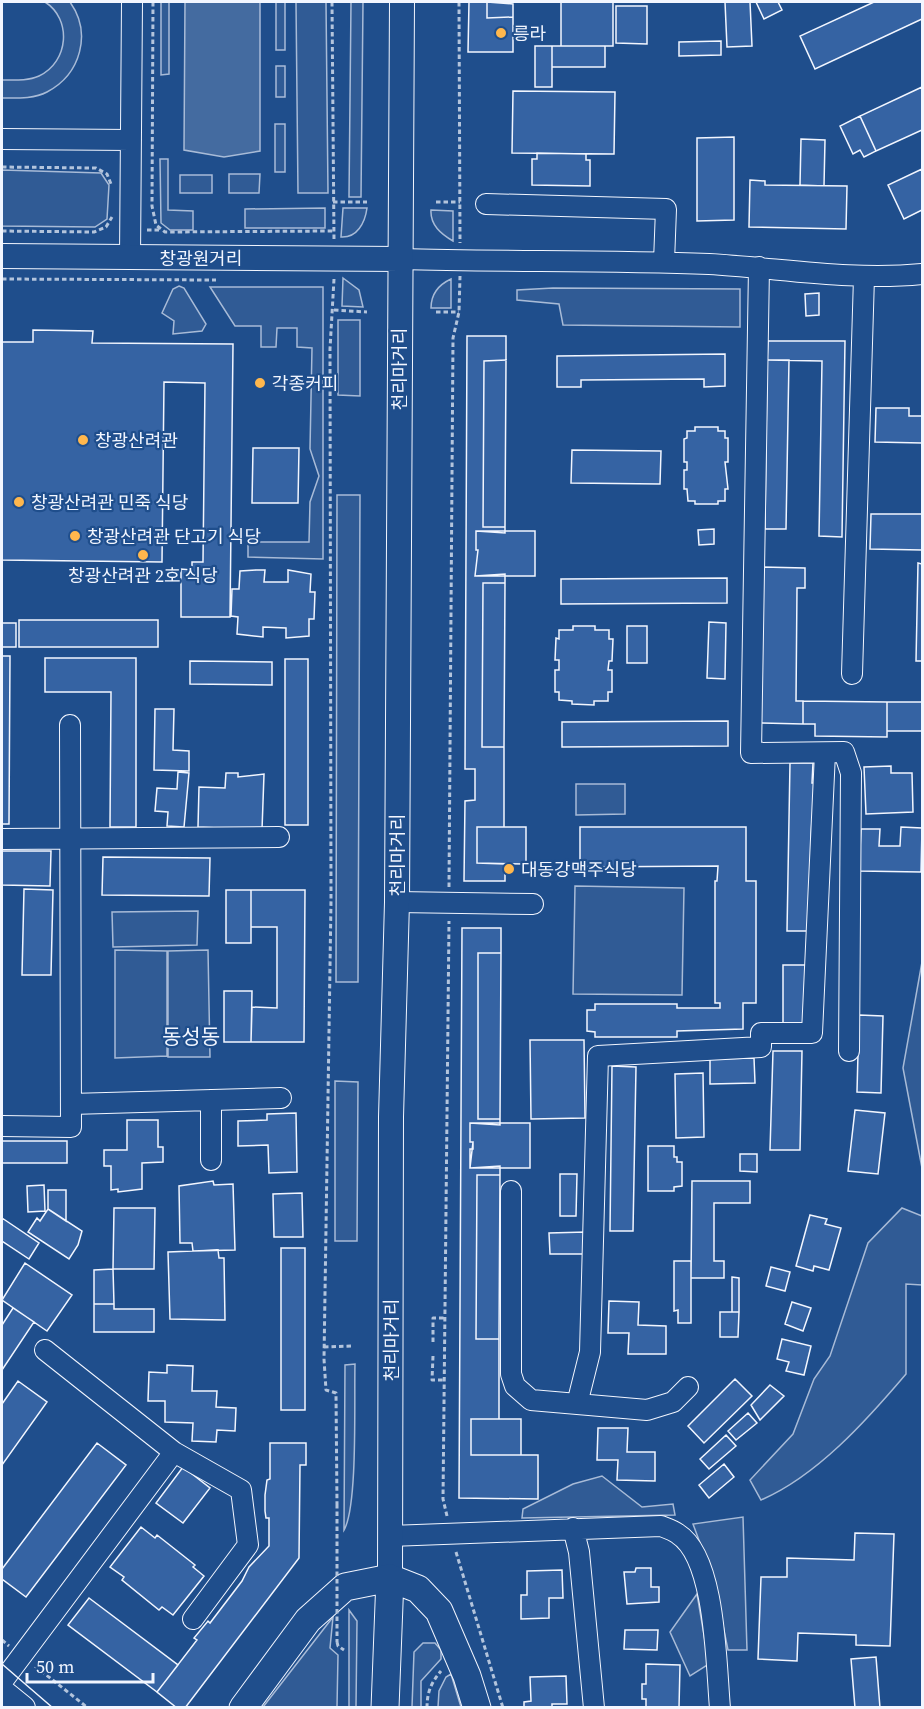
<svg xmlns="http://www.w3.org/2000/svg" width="924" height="1709" font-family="'Source Serif 4','Noto Sans KR',serif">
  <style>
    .green { fill: #305b95; stroke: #a8bbd7; stroke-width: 1.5 }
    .water { fill: #446ba0; stroke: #a8bbd7; stroke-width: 1.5 }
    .building { fill: #3563a3; stroke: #f2f6ff; stroke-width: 1.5 }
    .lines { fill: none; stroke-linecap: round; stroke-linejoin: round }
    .minor-casing { stroke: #f2f6ff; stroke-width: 22 }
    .major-casing { stroke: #f2f6ff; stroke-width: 26 }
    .highway-casing { stroke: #f2f6ff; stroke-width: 29 }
    .path { stroke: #b3c4dc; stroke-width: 3; stroke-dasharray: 4.5 3; stroke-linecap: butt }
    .minor { stroke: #1f4e8c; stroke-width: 20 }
    .major { stroke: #1f4e8c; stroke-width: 24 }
    .highway { stroke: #1f4e8c; stroke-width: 27 }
    .tram { stroke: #f2f6ff; stroke-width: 1.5 }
    .path-bridge { stroke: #b3c4dc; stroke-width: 3; stroke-dasharray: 4.5 3; stroke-linecap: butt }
    .poi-dot { fill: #ffb74d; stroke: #1f4e8c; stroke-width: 2 }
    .labels { text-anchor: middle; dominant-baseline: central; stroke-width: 4.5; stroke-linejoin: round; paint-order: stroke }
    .poi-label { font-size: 18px; fill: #f2f6ff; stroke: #1f4e8c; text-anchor: start }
    .street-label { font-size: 18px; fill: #f2f6ff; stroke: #1f4e8c }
    .quarter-label { font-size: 21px; fill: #f2f6ff; stroke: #1f4e8c }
  </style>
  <rect width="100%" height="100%" fill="#1f4e8c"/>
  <path class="green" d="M45 2H70C92 33 81 74 47 92 34 99 16 98 2 98V80C14 80 28 81 39 76 69 62 72 19 45 2Z
    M161 2H169V74L161 75Z
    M276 2H285V50H276Z
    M296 2H326L328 193H298Z
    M351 2H363L361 197H349Z
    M276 66H285V97H276Z
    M275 124H285V172H275Z
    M160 159H168V210L193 211V230H170L161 223Z
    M2 170 101 173 109 185 107 219 95 227 2 226Z
    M260 174 259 193H229V174Z
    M180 175H212V193H180Z
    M325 208V228H245V209Z
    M343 208H367C365 223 357 238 341 237Z
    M431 210 453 211V241C441 234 430 225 431 210Z
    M343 278 359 290 363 307 342 306Z
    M451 279V308H431C431 294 438 285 451 279Z
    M179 286 184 288 206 324 202 331 173 334 174 321 162 313 173 289Z
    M210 287H323V559L248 557V542H309L310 502 319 476 310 449 312 348 297 347V328H277L276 347H261V326H235Z
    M553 288 740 289V327L563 325 559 304 517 300V290Z
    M338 320H360V396L338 395Z
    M337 495H360L358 982H336Z
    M576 784H625V814L576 815Z
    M575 886 684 888 682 995 573 994Z
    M198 911 197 945 113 947 112 912Z
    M115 950 167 951V1056L115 1058Z
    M208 950 210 1057H168V951Z
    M922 962V1168L903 1068Z
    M335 1081 358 1082 357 1241H335Z
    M902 1208 922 1216V1285L906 1284V1374C867 1420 817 1476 761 1500L750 1480 793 1434 814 1379 830 1356 868 1243Z
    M355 1364C354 1398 358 1506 344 1530L345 1365Z
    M602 1476 642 1507 673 1504 675 1515 522 1518 523 1509 573 1484Z
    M743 1517 747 1650H728L714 1581 693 1524Z
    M697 1594 709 1664 690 1676 670 1632Z
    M349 1610 357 1621 356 1707H349Z
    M333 1617 330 1648 338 1655 337 1707H263Z
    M423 1643H435L441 1650V1659L421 1681V1707H412L414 1652Z
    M451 1674 461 1707H438L439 1691 446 1677Z"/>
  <path class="water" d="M185 2H260V151L224 157 184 150Z"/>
  <path class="building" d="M469 2H487V18L513 17V52H468Z
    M487 2 513 4V17L487 18Z
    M561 2H613V46H561Z
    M725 2H750L752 46 727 47Z
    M756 2H778L782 10 764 19Z
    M874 2H922V19L815 69 800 36Z
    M616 6H647V44L616 43Z
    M721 41V55L679 56V42Z
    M535 46H552V87H535Z
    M552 46H605V67H552Z
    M922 87V130L876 151 860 116Z
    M513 91 615 92 614 154 512 153Z
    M860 116 876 151 864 157 860 150 853 154 840 126Z
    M734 137V220L697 221V138Z
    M801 139 825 140 824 186 800 185Z
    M537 153 586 154V160H590V186L532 185V159H537Z
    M922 169V210L904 219 888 185Z
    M750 180 765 181V185L847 186 846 229 749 227Z
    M819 293V315L806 316 805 294Z
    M33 330 93 331 92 343 233 344 230 617H181V569L192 570V562H203L205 383 164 382 162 562 2 560V342H33Z
    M467 336H506V360L484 361 483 527H505V533L476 531V550H478L475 576 505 574V583H483L482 747H504V827H477V863L505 864V881H464L465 801 475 800V769H465Z
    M768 341H845L842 537 819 536 822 361 767 360Z
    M725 354V386L704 387V379L581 380V387H557V356Z
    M506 360 505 527H483L484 361Z
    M767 360H789L786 529H765Z
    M876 408H909V416H922V443L875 442Z
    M695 427H718V431H725V438H728V462H725L728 489H725V501H718V504H695V501H688L687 489H684V470H687V462H684V439L687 438V431H695Z
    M253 448H299L298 503H252Z
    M572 450 661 451 660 484 571 483Z
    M871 514H922V550L870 549Z
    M714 529V544L699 545 698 530Z
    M476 531H535V576H475L478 550H476Z
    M918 563 922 564V661H916Z
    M762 567 805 568V588H797L796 701H803V724L760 723Z
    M256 570H265L264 582H288V570L311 574 310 592H315L314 619H309V636L286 638V628L263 627V637L237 634 238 617 231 616 232 589H239L240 571Z
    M727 578V603L561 604V579Z
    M483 583H505L504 747H482Z
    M19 620H158V647H19Z
    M709 622 726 623 725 679 707 678Z
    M2 623H16V647H2Z
    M573 626H595V630H609V639H613L612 661H609L608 670H612V692H608V701H594V705L572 704V701L559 700V692H555V670H559V660H555L556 638 559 639V630H573Z
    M627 626H647V663H627Z
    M2 656H10L9 824H2Z
    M45 658H136V827H110L111 692H45Z
    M285 659H308V825H285Z
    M190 661 272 662V685L190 684Z
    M803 701 887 702V737L815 736V724H803Z
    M887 702H922V731H887Z
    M155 709H174L173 750 189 751V771L154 770Z
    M728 721V746L562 747V722Z
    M790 763H813L812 783H817V819H812L811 838 818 870H810L809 931H787Z
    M891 766V773H912L913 812 866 814 864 767Z
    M178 772 189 773 184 827 167 826 168 812 155 811 157 788 177 789Z
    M226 773H238V777L264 774 262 830 198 827 199 787 225 788Z
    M477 827H526V864L477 863Z
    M580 827H746V881H756V1003H743V1029L677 1031V1037H595V1032L587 1031V1010H595V1004H677V1008H720V1003H715V881H717L718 866 580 867Z
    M901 827 922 828 921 872 859 871 861 829H880L879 846H900Z
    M2 851H51L50 886 2 885Z
    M103 857 210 858 209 896 102 895Z
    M24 889 53 890 51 975H22Z
    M226 890H251V943H226Z
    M251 890H305L304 1042H251L252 1007 277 1008V927H251Z
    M462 928H501V953H478V1119H500V1125L470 1123V1142H473V1149H470V1168L500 1166V1175H477L476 1339H499V1419H471V1455H538V1499L459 1498Z
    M478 953H501L500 1119H478Z
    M783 965H805L804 1024H783Z
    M224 991H252L251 1042H224Z
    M859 1015 883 1016 881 1093 857 1092Z
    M530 1040H584L585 1118 531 1119Z
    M773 1051H802L800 1150H770Z
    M754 1058 755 1083 710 1084V1059Z
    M612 1066 636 1067 633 1231H610Z
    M703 1073 704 1137 676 1138 675 1074Z
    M855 1110 885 1113 878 1174 848 1171Z
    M296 1113 297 1172 269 1173 268 1145 238 1146V1121L267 1120V1114Z
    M127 1120H158V1147H163V1162L142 1163V1189L118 1192V1189L111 1190V1166H104V1150H127Z
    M470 1123H530V1168H470L473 1142H470Z
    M2 1141H67V1163H2Z
    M648 1146H674V1157H677V1162H682V1186L674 1187V1191H648Z
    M740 1154H757V1172L740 1171Z
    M560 1174H577L576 1216H560Z
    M477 1175H500L499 1339H476Z
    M213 1181 214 1185 233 1184 235 1250 193 1251 192 1243H180L179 1186Z
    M692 1181H750V1203H714V1261H724V1278H691Z
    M44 1185 45 1211 28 1212 27 1186Z
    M48 1190H66V1221L48 1209Z
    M302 1193 303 1237H274L273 1194Z
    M114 1208H155L154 1269H113Z
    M48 1209 82 1231 78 1245 69 1259 28 1232 37 1218 40 1221Z
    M810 1215 827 1219 825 1224 841 1228 829 1270 814 1266 813 1271 796 1266Z
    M2 1218 39 1243 29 1259 2 1241Z
    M586 1232 587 1254H550L549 1233Z
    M281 1248H305V1410H281Z
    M218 1250 219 1258H224L225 1320 170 1319 168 1252Z
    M674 1261H691V1323H678V1310L674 1311Z
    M25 1263 72 1295 47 1331 2 1300Z
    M771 1267 790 1272 785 1291 766 1286Z
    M113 1269 114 1304H94V1270Z
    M732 1277 739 1278V1312H732Z
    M609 1301 639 1302 638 1325 666 1326V1354H628L629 1333H608Z
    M792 1302 811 1308 803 1331 785 1324Z
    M94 1304H114V1309H154V1332H94Z
    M13 1308 34 1322 2 1370V1325Z
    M720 1312H739L738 1337H720Z
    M782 1339 811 1346 804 1375 786 1371 789 1362 777 1359Z
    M167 1365 193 1366 192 1391H217L216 1407 236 1408 235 1431 217 1430 216 1442 192 1441 193 1423 165 1422V1401H148L149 1372 167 1373Z
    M735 1379 752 1396 704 1443 688 1426Z
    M18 1381 47 1402 2 1465V1404Z
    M770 1385 784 1396 760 1420 751 1405Z
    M748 1413 757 1423 736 1440 728 1431Z
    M471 1419H521V1455H471Z
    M598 1428H628L627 1452H655V1481L617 1480 618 1460H597Z
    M726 1435 736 1446 709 1469 700 1459Z
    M97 1443 126 1465 26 1597 2 1579V1569Z
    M270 1443H306V1465H300L299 1558 185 1708H177L157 1692 197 1640 194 1638 208 1621 210 1623 242 1581 249 1567 269 1546V1518H266L265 1511V1495L267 1480 270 1479Z
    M724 1464 734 1477 709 1498 699 1485Z
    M183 1467 210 1488 183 1523 156 1503Z
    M141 1527 155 1538 157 1535 195 1565 193 1567 204 1576 173 1615 162 1607 159 1610 122 1580 124 1577 110 1567Z
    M855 1533 894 1534 890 1646 856 1645V1635L798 1633 797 1661 758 1659 761 1577H787V1558L854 1560Z
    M636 1568H651V1587H659V1602L627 1604 624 1572H635Z
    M562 1570 563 1598H549V1618L521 1619V1595H527V1571Z
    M89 1598 178 1665 157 1692 68 1625Z
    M625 1630H658L657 1650 624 1649Z
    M876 1657 880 1708H855L851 1659Z
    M646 1664 680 1665 679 1708H646V1699H642V1684H646Z
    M566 1676 567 1704H552V1708H524V1702L531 1701 530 1677Z"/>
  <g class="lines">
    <g class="minor-casing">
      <path id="minor" d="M2 139 131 140
        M486 204 666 209 664 262
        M130 258 132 2
        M400 259C503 262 606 260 709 264 780 268 851 281 922 274
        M759 267 751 753 844 752 851 773 849 1051
        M852 674 864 277
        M2 839 279 837
        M397 902 533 904
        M211 1100V1160
        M71 1104 281 1098
        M2 1126 71 1127 70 725
        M511 1191V1374L515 1386 531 1400 647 1410 673 1402 688 1387
        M45 1350 174 1452 241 1490 248 1545 193 1619
        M577 1404 590 1352 598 1056 761 1047V1033H812L825 753
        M573 1528 579 1552 594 1708
        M390 1536 661 1526C666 1528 673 1530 678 1534 716 1558 716 1665 720 1708
        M2 1682 174 1452"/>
    </g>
    <g class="major-casing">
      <path id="major" d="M2 256 400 259
        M390 1578 391 1117 397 902 402 2
        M2 1691 23 1708"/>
    </g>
    <g class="highway-casing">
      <path id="highway" d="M243 1708 308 1620 345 1587 390 1578 418 1589 439 1611 467 1676 477 1708
        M385 1708 390 1578"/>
    </g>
    <path class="path" d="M153 2 152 206 156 225 165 232 333 231
      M332 2 334 240
      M459 2 460 243
      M2 167 96 168 107 174 111 184
      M333 202H367
      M436 202H460
      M147 230H160
      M2 231 94 232 106 227 112 217
      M2 279 216 280
      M334 279 330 349 331 901 324 1359 326 1390 336 1393 337 1504
      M334 310 367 312
      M436 312H459
      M449 887 453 338 459 312 460 276
      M433 1342V1318H445
      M324 1347 353 1346
      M433 1356 432 1380H444
      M447 1516 443 1499 449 921
      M456 1552 503 1708
      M2 1640 9 1646
      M337 1642 338 1646 344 1650
      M35 1666 88 1708
      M427 1708C427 1692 431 1683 441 1671"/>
    <use href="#minor" class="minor"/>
    <use href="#major" class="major"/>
    <use href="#highway" class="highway"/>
    <path class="tram" d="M2 1664 53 1708"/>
    <path class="path-bridge" d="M337 1504V1642"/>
  </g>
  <g class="poi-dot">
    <circle cx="501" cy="33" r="6"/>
    <circle cx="260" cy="383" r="6"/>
    <circle cx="83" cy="440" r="6"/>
    <circle cx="19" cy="502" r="6"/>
    <circle cx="75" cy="536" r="6"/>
    <circle cx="143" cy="555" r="6"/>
    <circle cx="509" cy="869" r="6"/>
  </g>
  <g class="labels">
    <g class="poi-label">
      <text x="513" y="33">릉라</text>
      <text x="272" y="383">각종커피</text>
      <text x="95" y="440">창광산려관</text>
      <text x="31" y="502">창광산려관 민죽 식당</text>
      <text x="87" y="536">창광산려관 단고기 식당</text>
      <text x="143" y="575" text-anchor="middle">창광산려관 2호 식당</text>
      <text x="521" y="869">대동강맥주식당</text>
    </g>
    <g class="street-label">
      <text x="201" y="258">창광원거리</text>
      <text transform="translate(399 369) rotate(-90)">천리마거리</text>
      <text transform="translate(397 855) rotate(-90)">천리마거리</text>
      <text transform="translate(391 1340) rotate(-90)">천리마거리</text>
    </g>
    <g class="quarter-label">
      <text x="191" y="1036">동성동</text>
    </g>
  </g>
  <rect width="924" height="1709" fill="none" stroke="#f2f6ff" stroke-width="6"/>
  <path d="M27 1673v9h126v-9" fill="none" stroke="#f2f6ff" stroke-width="3"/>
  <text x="36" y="1673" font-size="18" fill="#f2f6ff" stroke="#1f4e8c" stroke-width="4.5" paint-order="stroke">50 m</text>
</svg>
